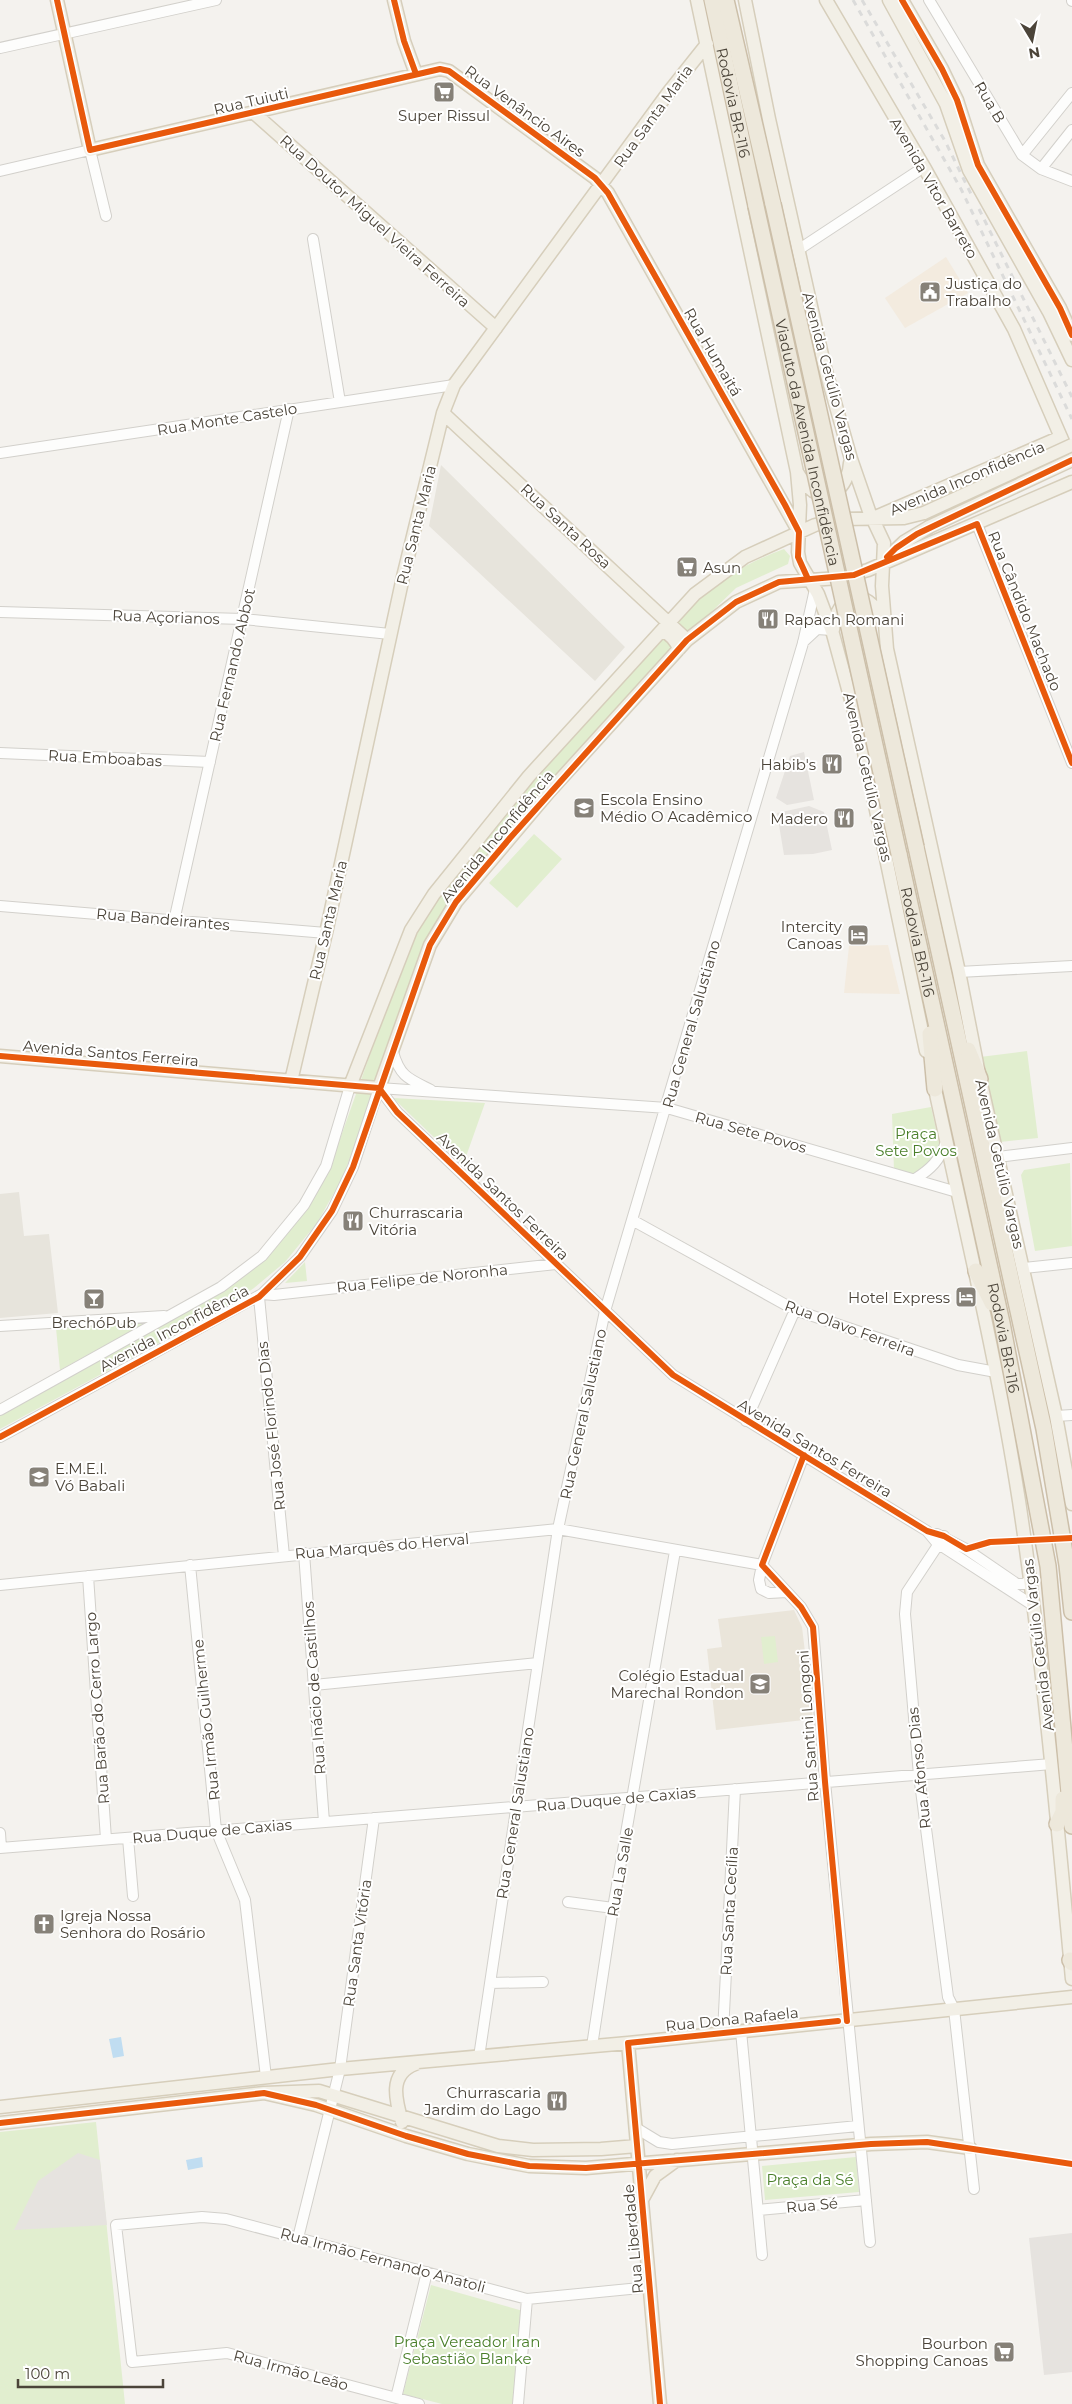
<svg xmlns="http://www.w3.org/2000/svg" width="1072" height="2404" font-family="Montserrat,sans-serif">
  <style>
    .residential { fill: #e7e4dc }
    .commercial { fill: #f3ebdf }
    .education { fill: #eae5da }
    .green { fill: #e1eecf }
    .parking { fill: #e6e3df }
    .water { fill: #c0ddf1 }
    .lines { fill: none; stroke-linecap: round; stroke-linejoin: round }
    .minor-casing { stroke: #d2d0cb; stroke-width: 12 }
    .major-casing { stroke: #d6cebb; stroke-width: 15 }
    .highway-casing { stroke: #ccbfa9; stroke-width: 18 }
    .minor { stroke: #fdfdfc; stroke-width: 10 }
    .major { stroke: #f2efe6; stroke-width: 12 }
    .highway { stroke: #ede8db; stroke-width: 15 }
    .rail { stroke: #dbdbda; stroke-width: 3; stroke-dasharray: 6 6; stroke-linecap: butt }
    .major-bridge-casing { stroke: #d6cebb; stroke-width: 15; stroke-linecap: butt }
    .highway-bridge-casing { stroke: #ccbfa9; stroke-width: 18; stroke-linecap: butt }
    .major-bridge { stroke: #f2efe6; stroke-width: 12 }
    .highway-bridge { stroke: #ede8db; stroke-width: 15 }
    .cycleway-casing { stroke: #fff; stroke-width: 9 }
    .cycleway { stroke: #e8590c; stroke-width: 6 }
    .labels { text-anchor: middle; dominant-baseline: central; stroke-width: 4; stroke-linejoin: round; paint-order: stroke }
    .street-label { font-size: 15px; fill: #4b4439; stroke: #fff }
    .poi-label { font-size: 15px; fill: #4b4439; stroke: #fff; text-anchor: start }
    .park-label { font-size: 15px; fill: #4a7f2a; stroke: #fff }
  </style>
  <rect width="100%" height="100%" fill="#f4f2ee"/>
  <path class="residential" d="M441 465 625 647 595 681 429 526Z
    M19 1192 24 1236 49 1234 58 1313 0 1318V1194Z"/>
  <path class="commercial" d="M946 257 968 293 905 328 885 298Z
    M888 945 900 994 844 993 849 946Z"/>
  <path class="education" d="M794 1610 802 1627 813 1719 716 1730 707 1649 722 1647 718 1619Z"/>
  <path class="green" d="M784 549 790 556 788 564 736 588 670 652 428 941 343 1177 317 1223 285 1262 254 1288 229 1305 0 1429V1413L266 1257 330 1167 413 934 437 896 531 781 698 597C725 576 751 561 784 549Z
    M534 834 562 859 517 908 489 883Z
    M1027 1051 1038 1138 1000 1142 980 1057Z
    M393 1098 485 1103 463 1165Z
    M931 1107 940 1147 936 1157 916 1175 894 1170 892 1114Z
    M1070 1163 1072 1246 1035 1251 1021 1175 1024 1170Z
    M305 1262 307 1281 285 1283Z
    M146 1323 60 1370 56 1328Z
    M775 1636 778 1662 764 1664 761 1637Z
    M96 2122 125 2404H0V2132Z
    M856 2157 859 2192 765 2200 762 2166Z
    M431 2285 523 2311 514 2404H442L403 2394Z"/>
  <path class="parking" d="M804 752 814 800 787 805 776 798 790 756Z
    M809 806 824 812 832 850 813 854 784 855 777 813Z
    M78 2153 100 2160 107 2225 14 2230 38 2181Z
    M1072 2233V2372L1044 2375 1029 2238Z"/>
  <path class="water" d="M121 2037 124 2056 113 2058 109 2039Z
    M202 2157 203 2167 188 2170 186 2160Z"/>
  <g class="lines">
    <g class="minor-casing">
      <path id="minor" d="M929 0 1022 155 1041 169 1072 181
        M1072 0V1
        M0 48 216 0
        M1022 155 1072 93
        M1041 169 1072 130
        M0 171 90 150 106 216
        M313 239 340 402
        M798 250 924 167
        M0 453 454 385
        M977 524 1072 763
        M0 612 243 619 390 634
        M803 642 817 629 832 630
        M0 753 210 762
        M0 906 326 933
        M174 921 289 409
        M959 972 1072 966
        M393 1052C400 1077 409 1079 431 1090
        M379 1088 397 1112 673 1375 927 1531 937 1543 1034 1606
        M379 1088 667 1108 957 1192
        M998 1157 1072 1148
        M915 1179C931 1169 940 1160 946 1142
        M632 1220 795 1310 958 1365 996 1372
        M1024 1268 1072 1263
        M262 1294 274 1295 556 1264
        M259 1297 284 1556
        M0 1326 164 1316
        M0 1410 221 1287 262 1256 304 1205 326 1166 350 1086
        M1056 1416 1072 1415
        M746 1421 795 1310
        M0 1437 262 1294 300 1257 332 1211 353 1167 379 1088
        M937 1534 966 1549 1017 1584H1024L1030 1580
        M944 1536 907 1592 905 1614 919 1775 948 1997 954 2009 974 2189
        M304 1553 324 1822
        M190 1565 216 1830 245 1900 266 2077
        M762 1565 801 1607 813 1627 825 1782 870 2242
        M88 1576 106 1839
        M0 1585 558 1529 762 1565
        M787 1592 769 1593 761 1589 759 1580 762 1565 804 1455
        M314 1685 538 1663
        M0 1833 1 1848
        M128 1838 133 1896
        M0 1848 1052 1764
        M568 1902 613 1908
        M490 1983 543 1982
        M741 2031 762 2255
        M723 2033 735 1789
        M592 2046 613 1908 675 1551
        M479 2057 558 1529 605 1311 803 643 815 589
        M636 2128 659 2142 672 2144 858 2126
        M758 2210 866 2200
        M298 2238 340 2069 374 1818
        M396 2398 427 2272
        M419 2404 227 2353 132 2362 116 2225 202 2217 226 2219 527 2299 650 2287
        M518 2404 527 2299"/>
    </g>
    <g class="major-casing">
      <path id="major" d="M57 0 90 150 440 69 449 71 595 178 608 193 799 532
        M394 0 404 41 416 74
        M697 0 797 472 800 505 798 552 800 563 818 594 833 634 860 733 926 1051
        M745 0 769 119 824 364 851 459 869 511 884 543 882 586 887 649 959 972 980 1079 1056 1416 1072 1504
        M826 0 924 167 1014 329 1070 458
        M889 0 946 104 969 170 1049 312 1072 360
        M902 0 942 69 957 100 978 165 1060 308 1072 335
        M254 113 496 328
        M443 413 687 640
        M797 472C801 479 806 486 813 491 834 504 849 481 850 463
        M878 516 1061 437
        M887 558 904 542 929 527
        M833 630C836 594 867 585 882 620
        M662 631C670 634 676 641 679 649
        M0 1056 379 1088 430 945 456 902 549 792 687 640 736 602 779 582 840 578 868 570 1072 482
        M933 1080C963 1220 997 1360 1019 1501 1043 1660 1057 1820 1072 1979
        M291 1081 326 933 403 577 443 413 454 385 668 93 707 44
        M350 1086 411 930 434 894 529 776 695 594 745 557 815 525 843 519 904 518 924 513
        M628 2043 660 2404
        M264 2093 316 2105 406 2136 468 2154 529 2166 586 2168 871 2144 927 2142 970 2148
        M0 2107 340 2069 628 2043 1072 1997
        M402 2122C396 2101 388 2074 415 2064
        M0 2123 264 2093 319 2091 498 2146 533 2150 601 2149 637 2146
        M642 2200 655 2176 677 2160"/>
    </g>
    <g class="highway-casing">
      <g id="highway">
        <path id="s1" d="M712 0 756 206"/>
        <path d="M726 0 773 204"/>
        <path d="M916 847 1044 1429 1067 1565 1072 1612"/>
        <path id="s2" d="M899 854 1002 1323 1048 1566 1072 1826"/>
        <path d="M930 1034 935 1089"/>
        <path d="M968 1050 980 1079"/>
        <path d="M976 1271 992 1303"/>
        <path d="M1057 1824 1063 1812V1799"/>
        <path d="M1070 1960 1072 1963"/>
      </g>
    </g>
    <use href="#minor" class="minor"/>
    <use href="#major" class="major"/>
    <use href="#highway" class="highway"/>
    <path class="rail" d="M853 0 961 189 1072 419
      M862 0 945 141 971 194
      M979 209 1072 397"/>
    <g class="major-bridge-casing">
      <path id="major-bridge" d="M924 513 1072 445
        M929 527 1072 460"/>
    </g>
    <g class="highway-bridge-casing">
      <g id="highway-bridge">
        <path d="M773 204 916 847"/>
        <path id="s3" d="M756 206 899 854"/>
      </g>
    </g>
    <use href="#major-bridge" class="major-bridge"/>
    <use href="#highway-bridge" class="highway-bridge"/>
    <g class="cycleway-casing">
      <path id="cycleway" d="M57 0 90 150 440 69 449 71 595 178 608 193 785 505 799 532 798 557 808 579
        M394 0 404 41 416 74
        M902 0 942 69 957 100 978 165 1060 308 1072 335
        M887 557 896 548 917 534 1072 460
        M0 1056 379 1088 397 1112 673 1375 927 1531 944 1536 966 1549 990 1542 1072 1538
        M0 1437 259 1297 300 1257 332 1211 353 1167 430 945 456 902 510 838 687 640 736 602 779 582 854 575 977 524 1072 763
        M804 1455 762 1565 801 1607 813 1627 825 1782 847 2021
        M0 2123 264 2093 316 2105 406 2136 468 2154 529 2166 586 2168 871 2144 927 2142 1072 2164
        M660 2404 628 2043 838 2021"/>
    </g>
    <use href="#cycleway" class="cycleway"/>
  </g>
  <defs>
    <g id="supermarket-square" transform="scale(1.125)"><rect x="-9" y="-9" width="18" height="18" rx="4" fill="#868178" stroke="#fff"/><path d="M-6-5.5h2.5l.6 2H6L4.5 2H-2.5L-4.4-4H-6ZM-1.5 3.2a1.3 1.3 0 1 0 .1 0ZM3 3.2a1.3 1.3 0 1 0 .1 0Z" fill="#fff"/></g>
    <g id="civic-square" transform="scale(1.125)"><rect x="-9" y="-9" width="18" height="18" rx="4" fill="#868178" stroke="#fff"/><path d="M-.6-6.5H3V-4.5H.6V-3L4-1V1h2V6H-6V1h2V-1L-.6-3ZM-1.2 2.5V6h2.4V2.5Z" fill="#fff"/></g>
    <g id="restaurant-square" transform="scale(1.125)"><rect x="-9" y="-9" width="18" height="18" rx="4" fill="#868178" stroke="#fff"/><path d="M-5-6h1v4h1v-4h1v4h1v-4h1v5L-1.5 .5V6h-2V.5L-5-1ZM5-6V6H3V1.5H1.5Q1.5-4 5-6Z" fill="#fff"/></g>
    <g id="school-square" transform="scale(1.125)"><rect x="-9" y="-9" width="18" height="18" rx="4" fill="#868178" stroke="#fff"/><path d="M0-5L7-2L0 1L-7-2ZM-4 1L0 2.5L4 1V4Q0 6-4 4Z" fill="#fff"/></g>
    <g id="hotel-square" transform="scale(1.125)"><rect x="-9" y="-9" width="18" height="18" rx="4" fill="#868178" stroke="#fff"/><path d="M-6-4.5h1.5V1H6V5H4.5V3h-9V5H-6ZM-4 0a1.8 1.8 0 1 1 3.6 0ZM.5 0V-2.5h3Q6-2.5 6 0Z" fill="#fff"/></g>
    <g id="bar-square" transform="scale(1.125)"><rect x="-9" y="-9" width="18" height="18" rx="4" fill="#868178" stroke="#fff"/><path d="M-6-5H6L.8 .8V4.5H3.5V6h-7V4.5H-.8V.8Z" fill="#fff"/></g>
    <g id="church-square" transform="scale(1.125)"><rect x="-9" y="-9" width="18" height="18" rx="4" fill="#868178" stroke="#fff"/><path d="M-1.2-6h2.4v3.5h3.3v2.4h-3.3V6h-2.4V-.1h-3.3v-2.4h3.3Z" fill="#fff"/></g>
  </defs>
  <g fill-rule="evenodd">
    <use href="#supermarket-square" x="444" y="92"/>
    <use href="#civic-square" x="930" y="292"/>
    <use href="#supermarket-square" x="687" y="567"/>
    <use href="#restaurant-square" x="768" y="619"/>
    <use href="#restaurant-square" x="832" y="764"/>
    <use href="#school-square" x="584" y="808"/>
    <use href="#restaurant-square" x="844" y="818"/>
    <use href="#hotel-square" x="858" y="935"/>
    <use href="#restaurant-square" x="353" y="1221"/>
    <use href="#hotel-square" x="966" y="1297"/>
    <use href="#bar-square" x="94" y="1299"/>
    <use href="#school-square" x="39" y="1477"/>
    <use href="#school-square" x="760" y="1684"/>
    <use href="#church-square" x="44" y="1924"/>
    <use href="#restaurant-square" x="557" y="2101"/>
    <use href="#supermarket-square" x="1004" y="2352"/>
  </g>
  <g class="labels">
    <g class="street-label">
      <text transform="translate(251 101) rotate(-13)">Rua Tuiuti</text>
      <text transform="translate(990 102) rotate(59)">Rua B</text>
      <text stroke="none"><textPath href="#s1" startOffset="105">Rodovia BR-116</textPath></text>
      <text transform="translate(525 111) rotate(36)">Rua Venâncio Aires</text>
      <text transform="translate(653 116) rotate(-54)">Rua Santa Maria</text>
      <text transform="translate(934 188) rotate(60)">Avenida Vitor Barreto</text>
      <text transform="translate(375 221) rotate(42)">Rua Doutor Miguel Vieira Ferreira</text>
      <text transform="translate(713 352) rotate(60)">Rua Humaitá</text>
      <text transform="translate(830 376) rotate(75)">Avenida Getúlio Vargas</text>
      <text transform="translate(227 419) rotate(-9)">Rua Monte Castelo</text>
      <text stroke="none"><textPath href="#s3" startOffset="242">Viaduto da Avenida Inconfidência</textPath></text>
      <text transform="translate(967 478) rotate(-23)">Avenida Inconfidência</text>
      <text transform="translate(416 525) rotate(-76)">Rua Santa Maria</text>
      <text transform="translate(566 526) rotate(43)">Rua Santa Rosa</text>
      <text transform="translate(1025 611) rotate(68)">Rua Cândido Machado</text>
      <text transform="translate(166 617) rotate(2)">Rua Açorianos</text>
      <text transform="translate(232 665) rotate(-77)">Rua Fernando Abbot</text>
      <text transform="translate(105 758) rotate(3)">Rua Emboabas</text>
      <text transform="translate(868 777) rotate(77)">Avenida Getúlio Vargas</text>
      <text transform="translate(497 836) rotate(-50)">Avenida Inconfidência</text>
      <text transform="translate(163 919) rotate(5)">Rua Bandeirantes</text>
      <text transform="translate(328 920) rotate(-77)">Rua Santa Maria</text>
      <text stroke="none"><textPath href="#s2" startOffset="90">Rodovia BR-116</textPath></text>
      <text transform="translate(691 1024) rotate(-74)">Rua General Salustiano</text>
      <text transform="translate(111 1053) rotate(5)">Avenida Santos Ferreira</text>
      <text transform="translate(751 1132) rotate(16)">Rua Sete Povos</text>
      <text transform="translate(1000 1164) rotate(77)">Avenida Getúlio Vargas</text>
      <text transform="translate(503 1196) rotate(44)">Avenida Santos Ferreira</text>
      <text transform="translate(422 1278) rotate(-6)">Rua Felipe de Noronha</text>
      <text transform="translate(174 1328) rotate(-28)">Avenida Inconfidência</text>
      <text transform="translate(850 1328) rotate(20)">Rua Olavo Ferreira</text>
      <text stroke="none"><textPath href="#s2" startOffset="495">Rodovia BR-116</textPath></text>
      <text transform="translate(583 1414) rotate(-78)">Rua General Salustiano</text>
      <text transform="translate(271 1426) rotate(-96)">Rua José Florindo Dias</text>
      <text transform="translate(815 1448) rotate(31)">Avenida Santos Ferreira</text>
      <text transform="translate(382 1546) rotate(-5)">Rua Marquês do Herval</text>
      <text transform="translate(1038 1645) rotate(-97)">Avenida Getúlio Vargas</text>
      <text transform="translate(314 1688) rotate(-94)">Rua Inácio de Castilhos</text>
      <text transform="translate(97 1708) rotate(-94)">Rua Barão do Cerro Largo</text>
      <text transform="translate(206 1720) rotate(-96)">Rua Irmão Guilherme</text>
      <text transform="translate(808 1726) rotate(-94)">Rua Santini Longoni</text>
      <text transform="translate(919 1768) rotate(-96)">Rua Afonso Dias</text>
      <text transform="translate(616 1799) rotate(-5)">Rua Duque de Caxias</text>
      <text transform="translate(515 1813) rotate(-81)">Rua General Salustiano</text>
      <text transform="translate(212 1831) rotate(-5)">Rua Duque de Caxias</text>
      <text transform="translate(620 1872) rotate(-80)">Rua La Salle</text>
      <text transform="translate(729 1911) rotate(-87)">Rua Santa Cecília</text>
      <text transform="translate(357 1943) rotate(-82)">Rua Santa Vitória</text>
      <text transform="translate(732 2019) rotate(-6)">Rua Dona Rafaela</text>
      <text transform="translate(812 2205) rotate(-5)">Rua Sé</text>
      <text transform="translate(633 2239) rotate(-95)">Rua Liberdade</text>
      <text transform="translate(383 2260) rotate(15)">Rua Irmão Fernando Anatoli</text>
      <text transform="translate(291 2370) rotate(15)">Rua Irmão Leão</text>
    </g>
    <g class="poi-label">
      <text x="444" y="115" text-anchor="middle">Super Rissul</text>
      <text x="946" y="283">Justiça do<tspan x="946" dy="17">Trabalho</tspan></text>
      <text x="703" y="567">Asun</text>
      <text x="784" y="619">Rapach Romani</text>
      <text x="816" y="764" text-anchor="end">Habib's</text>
      <text x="600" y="799">Escola Ensino<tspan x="600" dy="17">Médio O Acadêmico</tspan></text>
      <text x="828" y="818" text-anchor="end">Madero</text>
      <text x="842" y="926" text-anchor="end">Intercity<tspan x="842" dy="17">Canoas</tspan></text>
      <text x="369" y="1212">Churrascaria<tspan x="369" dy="17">Vitória</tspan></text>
      <text x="950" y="1297" text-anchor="end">Hotel Express</text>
      <text x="94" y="1322" text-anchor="middle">BrechóPub</text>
      <text x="55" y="1468">E.M.E.I.<tspan x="55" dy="17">Vó Babali</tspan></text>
      <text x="744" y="1675" text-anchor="end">Colégio Estadual<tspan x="744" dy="17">Marechal Rondon</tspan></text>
      <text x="60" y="1915">Igreja Nossa<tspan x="60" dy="17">Senhora do Rosário</tspan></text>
      <text x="541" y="2092" text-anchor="end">Churrascaria<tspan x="541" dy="17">Jardim do Lago</tspan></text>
      <text x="988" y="2343" text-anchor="end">Bourbon<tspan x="988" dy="17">Shopping Canoas</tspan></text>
    </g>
    <g class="park-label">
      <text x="916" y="1133">Praça<tspan x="916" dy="17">Sete Povos</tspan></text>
      <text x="810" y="2179">Praça da Sé</text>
      <text x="467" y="2341">Praça Vereador Iran<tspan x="467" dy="17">Sebastião Blanke</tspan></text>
    </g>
  </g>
  <g transform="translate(1032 40) rotate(170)" stroke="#ffffff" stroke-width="4" paint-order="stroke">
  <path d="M0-4L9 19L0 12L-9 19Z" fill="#4b4439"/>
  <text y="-8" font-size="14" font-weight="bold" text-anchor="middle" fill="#4b4439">N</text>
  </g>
  <path d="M18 2379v8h145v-8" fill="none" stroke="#4b4439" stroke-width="2.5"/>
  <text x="25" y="2379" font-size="15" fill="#4b4439" stroke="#ffffff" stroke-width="4" paint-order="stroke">100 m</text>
</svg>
